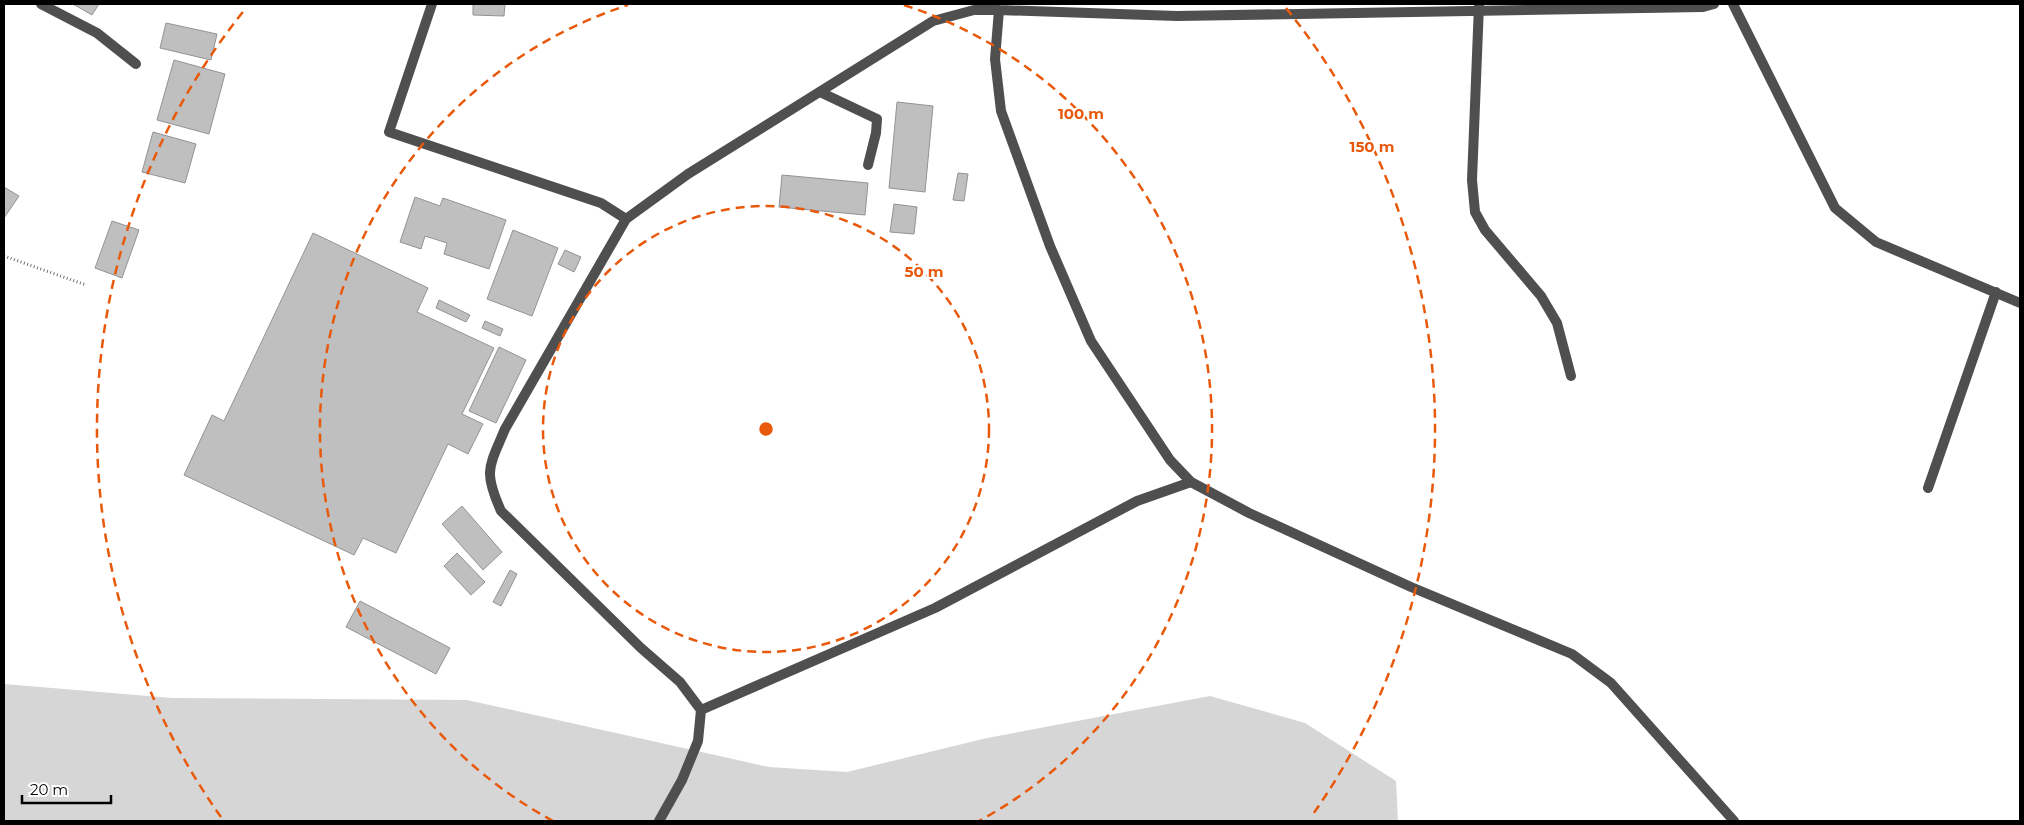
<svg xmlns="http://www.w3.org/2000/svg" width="2024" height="825" font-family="Montserrat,sans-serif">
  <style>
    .green { fill: #d6d6d6 }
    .building { fill: #bfbfbf; stroke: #939393 }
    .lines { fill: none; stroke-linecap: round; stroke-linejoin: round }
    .path { stroke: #717171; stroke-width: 3; stroke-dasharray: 1 2.5; stroke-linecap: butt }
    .lane { stroke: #4f4f4f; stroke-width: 10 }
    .street { stroke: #4f4f4f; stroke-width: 10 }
    .ring { fill: none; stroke: #e8590c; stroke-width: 2.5; stroke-dasharray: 9 6 }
    .centre { fill: #e8590c; stroke: #fff; stroke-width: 2.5 }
    .ring-label { font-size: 15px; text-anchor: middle; font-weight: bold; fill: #e8590c; stroke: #fff; stroke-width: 4; stroke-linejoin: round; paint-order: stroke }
  </style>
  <rect width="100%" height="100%" fill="#fff"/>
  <path class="green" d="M4 684 172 698 467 700 769 767 847 772 987 738 1210 696 1305 723 1396 781 1398 821H4Z"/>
  <path class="building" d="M73 4H99L92 15Z
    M473 4H505L504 16 473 15Z
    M166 23 217 34 211 60 160 48Z
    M174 60 225 74 209 134 157 120Z
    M897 102 933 106 925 192 889 188Z
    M153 132 196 144 185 183 142 172Z
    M958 173 968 174 964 201 953 200Z
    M782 175 868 183 865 215 779 207Z
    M4 187 19 196 4 218Z
    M415 197 440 206 443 198 506 220 489 269 444 254 447 243 425 236 421 249 400 242Z
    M894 204 917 207 914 234 890 232Z
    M112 221 139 230 122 278 95 268Z
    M513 230 558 248 532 316 487 299Z
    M313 233 428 288 417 312 494 348 462 414 483 424 468 454 448 444 396 553 363 538 354 555 184 475 212 415 224 421Z
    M565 250 581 257 574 272 558 264Z
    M439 300 470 315 466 322 436 308Z
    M485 321 503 329 500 336 482 328Z
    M499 347 526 360 496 423 469 411Z
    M462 506 502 552 483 570 442 524Z
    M457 553 485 582 471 595 444 566Z
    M510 570 517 574 501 606 493 602Z
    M360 601 450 648 436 674 346 627Z"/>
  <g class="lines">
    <path class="path" d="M4 256 86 285"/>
    <path class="lane" d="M820 92 877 119 876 133 868 165"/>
    <path class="street" d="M41 4 97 33 136 64
      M432 4 389 132 601 203 626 219 688 174 933 21 974 10H999L1177 16 1703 7 1714 4
      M1733 4 1835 208 1876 242 2020 303
      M1479 5 1472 180 1475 212 1485 230 1541 296 1557 323 1571 376
      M999 10 995 59 1001 111 1050 246 1091 341 1170 460 1191 482 1249 513 1411 587 1572 654 1611 683 1734 821
      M626 219 505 429C489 467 483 471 501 511L641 648 680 682 701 710 698 741 682 780 659 821
      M1928 488 1996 292
      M701 710 935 608 1137 501 1191 482"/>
  </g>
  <g class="ring">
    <circle cx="766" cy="429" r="223"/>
    <path d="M553 821A446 446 0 0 1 628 5M904 5A446 446 0 0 1 979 821"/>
    <path d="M221 817A669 669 0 0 1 246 8M1286 8A669 669 0 0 1 1311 817"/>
  </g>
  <circle cx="766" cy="429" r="8" class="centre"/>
  <g class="ring-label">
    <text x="1081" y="119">100 m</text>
    <text x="1372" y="152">150 m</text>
    <text x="924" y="277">50 m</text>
  </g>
  <rect width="2024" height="825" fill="none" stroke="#000000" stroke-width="10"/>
  <path d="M22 795v8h89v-8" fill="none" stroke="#000000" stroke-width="2.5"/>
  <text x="30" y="795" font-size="15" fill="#000000" stroke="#ffffff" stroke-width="4" paint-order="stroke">20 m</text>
</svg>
